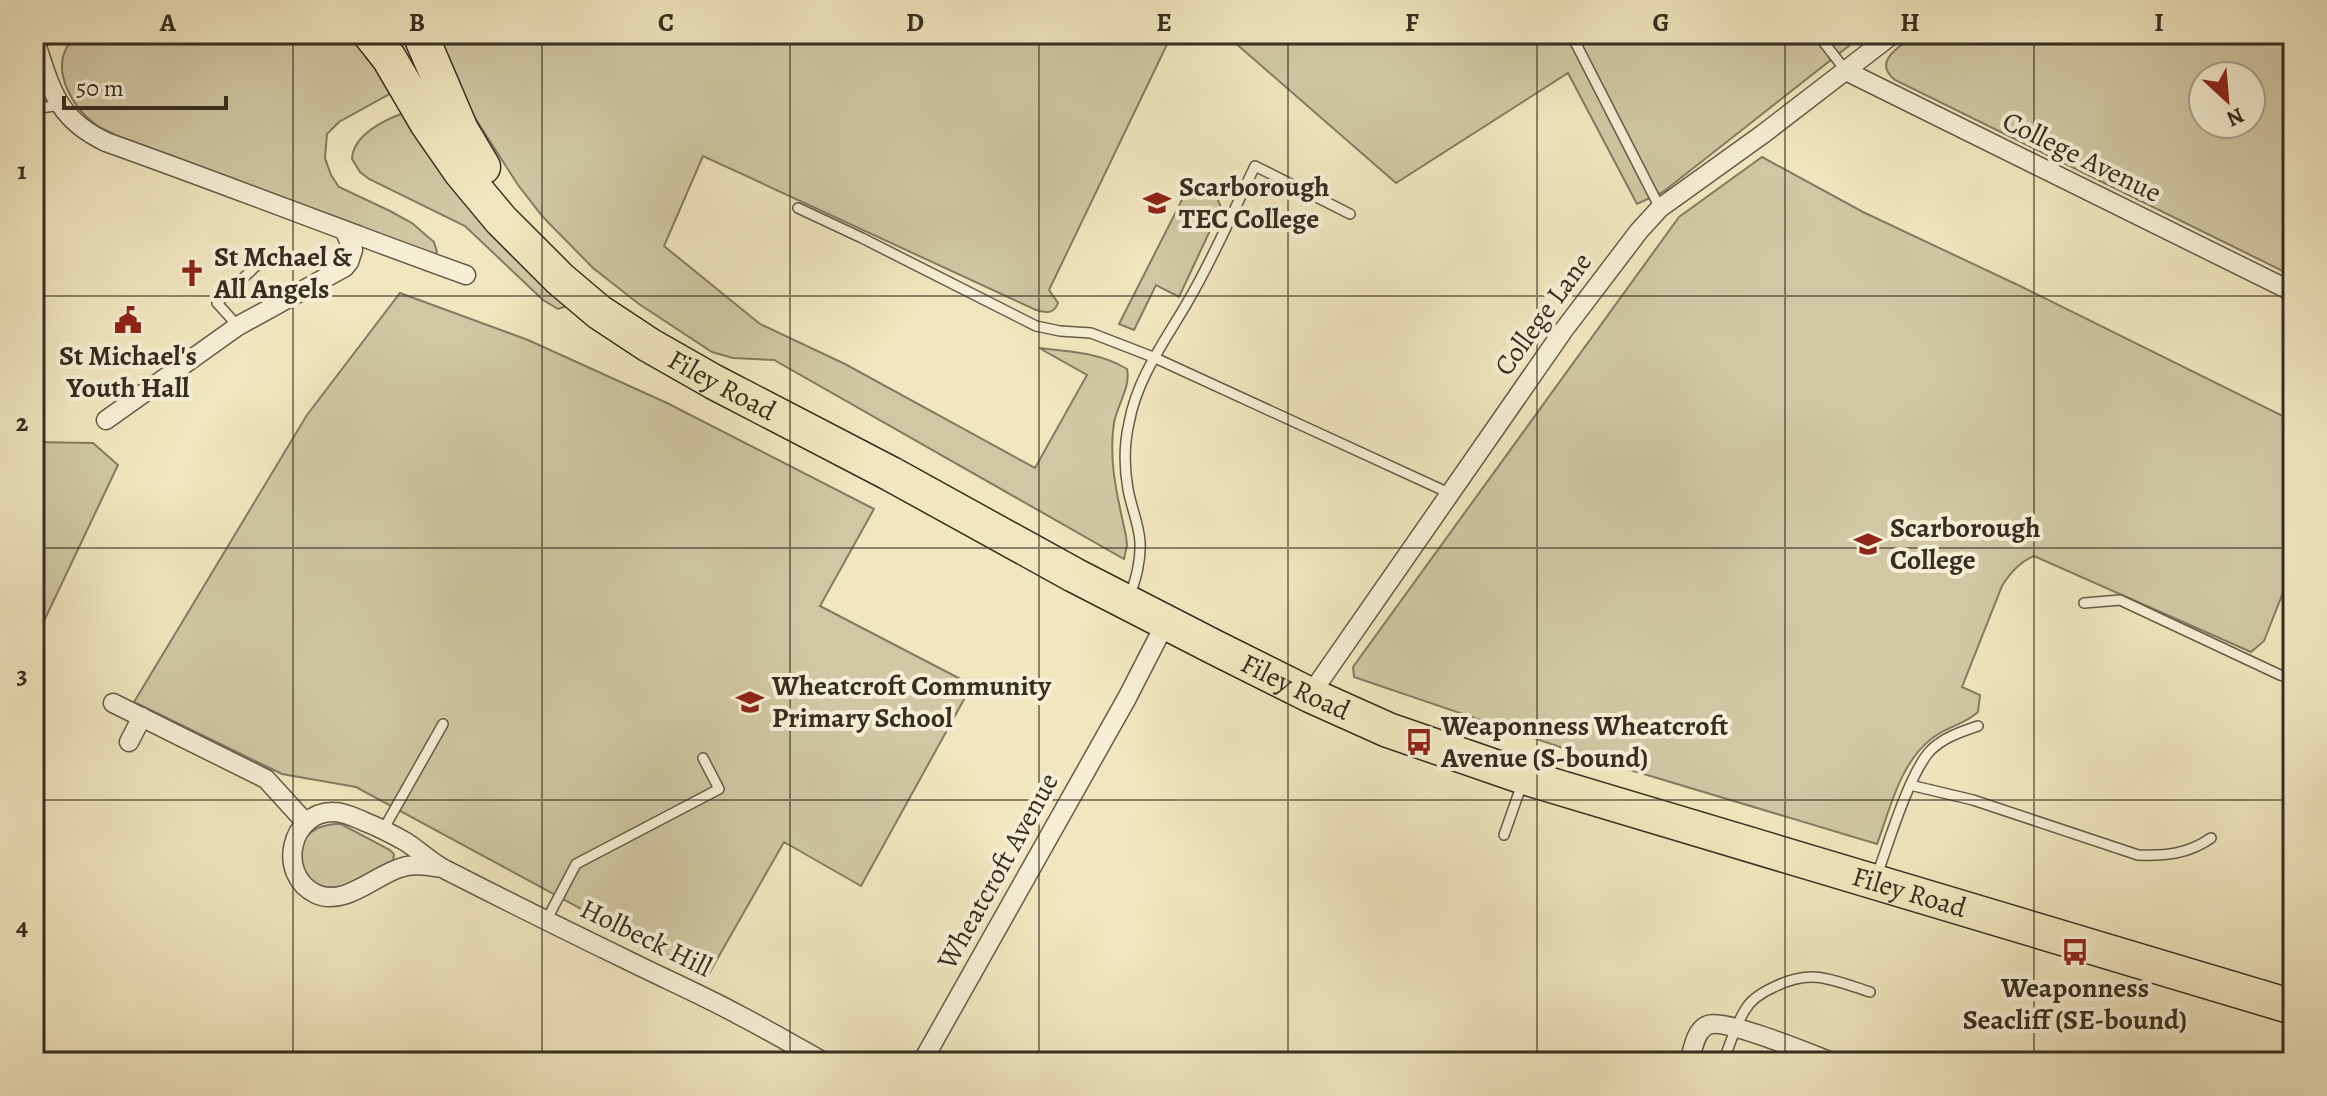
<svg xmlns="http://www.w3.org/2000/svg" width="2327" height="1096" font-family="Alegreya,serif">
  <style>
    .green { fill: #d1c7a4; stroke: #847a62; stroke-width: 2; fill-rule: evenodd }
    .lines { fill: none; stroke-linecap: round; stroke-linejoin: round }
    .lane-casing { stroke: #665b48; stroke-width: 12 }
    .street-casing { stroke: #665b48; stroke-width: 21 }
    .secondary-casing { stroke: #372d21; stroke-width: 29 }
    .highway-casing { stroke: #372d21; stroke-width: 37 }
    .lane { stroke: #f6efd5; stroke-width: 9 }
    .street { stroke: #f6efd5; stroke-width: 18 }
    .secondary { stroke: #f6efd5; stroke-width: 26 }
    .highway { stroke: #f1e6bf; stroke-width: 34 }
    .grid { fill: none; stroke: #372d21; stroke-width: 2; stroke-opacity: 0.55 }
    .labels { text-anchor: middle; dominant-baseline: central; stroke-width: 8; stroke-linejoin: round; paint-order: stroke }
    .street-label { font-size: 28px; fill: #372d21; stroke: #f6efd5 }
    .poi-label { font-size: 28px; font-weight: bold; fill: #372d21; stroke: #f6efd5; text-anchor: start }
    .neatline { fill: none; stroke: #372d21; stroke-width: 3 }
    .grid-label { font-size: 26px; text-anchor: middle; font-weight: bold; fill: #372d21 }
  </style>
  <rect width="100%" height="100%" fill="#f1e6bf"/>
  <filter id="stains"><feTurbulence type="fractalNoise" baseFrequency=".0025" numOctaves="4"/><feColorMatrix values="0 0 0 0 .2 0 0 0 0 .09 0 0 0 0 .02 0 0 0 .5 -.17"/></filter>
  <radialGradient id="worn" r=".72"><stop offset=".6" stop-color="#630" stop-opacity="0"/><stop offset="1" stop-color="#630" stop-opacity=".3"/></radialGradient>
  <path class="green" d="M80 34H353L378 63 393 92 339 122 327 134 325 158 331 175 339 187 390 211 412 223 434 242 437 252 434 255 368 233 361 226 117 136C110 132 102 129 95 124 74 109 52 73 67 47 70 42 76 38 80 34Z
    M440 34H1172L1049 290 1058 303C1054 314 1046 313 1036 310L703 156 664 246 760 324 845 364 1035 468 1087 375 1039 348C1069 351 1101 353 1127 369 1131 387 1117 405 1114 423 1108 462 1118 499 1126 536L1127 545 1124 559 774 360 733 358 712 352 639 304 593 268 543 217 518 185 470 110 444 56Z
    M1225 34H1864L1663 192 1637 204 1568 73 1396 183Z
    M1916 34H2293V276L1895 80C1871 61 1901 46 1916 34ZM2251 76V124H2203V76Z
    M404 113 564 303V307L558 309 543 300 465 226 369 179 360 172 352 159C353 135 384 120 404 113Z
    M1762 157 1863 212 2020 286 2293 421V567L2264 641 2251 652 2034 556C2020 562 2010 573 2002 586L1962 687 1980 695 1978 712C1964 725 1945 727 1930 740 1900 764 1890 809 1877 844L1607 763 1354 677 1353 667 1679 217Z
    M1189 186 1217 198 1221 207 1179 297 1156 285 1134 330 1119 324Z
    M400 293 528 340 667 403 874 509 820 606 972 685 861 886 784 842 707 977 356 787 282 774 134 702 307 415Z
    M34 442 93 443 118 465 34 642Z
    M334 824H341L390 850 394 854 393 861 344 886C304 898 282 847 316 829 321 826 328 825 334 824Z"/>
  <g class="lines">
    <g class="lane-casing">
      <path id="lane" d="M1571 34 1660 208
        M1812 34 1822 40 1846 71
        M34 109 60 105
        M798 208 862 238 1036 326 1060 331 1091 333 1153 357 1449 493
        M238 326 217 303 257 265
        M1130 596C1136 578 1141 561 1140 542 1139 524 1131 507 1128 489 1124 467 1124 445 1129 423 1137 378 1165 341 1187 303 1213 259 1233 212 1255 166L1350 214
        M2084 603 2120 600 2280 675 2293 679
        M1910 785 1973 800 2138 855C2166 856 2188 854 2211 838
        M383 830 443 724
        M1504 835 1523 781
        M1876 878C1888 845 1908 777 1929 752 1942 738 1960 732 1978 726
        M546 921 576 864 719 789 703 758
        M1723 1062C1730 1045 1735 1026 1745 1010 1751 999 1763 992 1774 987 1813 968 1832 980 1870 992"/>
    </g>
    <g class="street-casing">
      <path id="street" d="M34 38C51 87 55 118 106 142 227 185 346 232 466 275
        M1846 71 2293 292
        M106 420 238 326 345 267 349 262 353 250 345 232
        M1310 695 1563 331 1639 231 1660 208 1763 134 1893 34
        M113 703 266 779 306 823
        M129 742 142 717
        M442 868C428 866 413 863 400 868 374 876 344 907 316 894 276 875 290 811 334 812 344 812 354 817 363 821 378 827 392 834 406 842 420 851 432 863 446 870 505 900 565 930 625 959 663 978 702 995 739 1015 768 1030 795 1046 824 1062
        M922 1062 1127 698 1166 622
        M1689 1062C1693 1050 1695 1030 1708 1025 1724 1018 1811 1054 1832 1062"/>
    </g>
    <g class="secondary-casing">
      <path id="secondary" d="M34 36 39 34"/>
    </g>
    <g class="highway-casing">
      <g id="highway">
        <path id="s1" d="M370 34 389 58 427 123 461 172 501 220 560 279 599 312 649 345 714 382 891 474 1074 575 1214 647 1310 695 1388 730 1524 777 2293 1007"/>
        <path d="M420 34 461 130 483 167"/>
      </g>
    </g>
    <use href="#lane" class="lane"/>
    <use href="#street" class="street"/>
    <use href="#secondary" class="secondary"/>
    <use href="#highway" class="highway"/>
  </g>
  <path class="grid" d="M293 34V1062M542 34V1062M790 34V1062M1039 34V1062M1288 34V1062M1537 34V1062M1785 34V1062M2034 34V1062M34 296H2293M34 548H2293M34 800H2293"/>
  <defs>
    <g id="university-bare" transform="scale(2.16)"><path d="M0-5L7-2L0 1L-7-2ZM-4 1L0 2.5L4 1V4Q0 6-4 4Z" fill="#8f2418" stroke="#f6efd5" stroke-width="2.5" paint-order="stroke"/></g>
    <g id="church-bare" transform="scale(2.16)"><path d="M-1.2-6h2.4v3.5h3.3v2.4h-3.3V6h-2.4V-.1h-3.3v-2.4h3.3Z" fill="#8f2418" stroke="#f6efd5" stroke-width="2.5" paint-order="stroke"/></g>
    <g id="civic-bare" transform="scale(2.16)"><path d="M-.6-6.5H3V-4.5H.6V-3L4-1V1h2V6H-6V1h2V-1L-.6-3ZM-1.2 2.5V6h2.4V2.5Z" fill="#8f2418" stroke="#f6efd5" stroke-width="2.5" paint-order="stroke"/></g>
    <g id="school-bare" transform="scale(2.16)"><path d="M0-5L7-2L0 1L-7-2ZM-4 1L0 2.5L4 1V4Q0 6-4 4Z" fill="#8f2418" stroke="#f6efd5" stroke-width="2.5" paint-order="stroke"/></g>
    <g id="bus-bare" transform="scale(2.16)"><path d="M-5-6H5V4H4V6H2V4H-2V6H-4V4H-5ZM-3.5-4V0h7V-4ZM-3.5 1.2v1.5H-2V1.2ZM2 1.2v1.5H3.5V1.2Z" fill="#8f2418" stroke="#f6efd5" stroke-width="2.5" paint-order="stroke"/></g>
  </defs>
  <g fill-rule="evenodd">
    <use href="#university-bare" x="1157" y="203"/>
    <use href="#church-bare" x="192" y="273"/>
    <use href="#civic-bare" x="128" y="320"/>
    <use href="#school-bare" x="1868" y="544"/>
    <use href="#school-bare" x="750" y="702"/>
    <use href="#bus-bare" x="1419" y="742"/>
    <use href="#bus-bare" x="2075" y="952"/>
  </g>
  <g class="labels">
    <g class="street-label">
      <text transform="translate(2082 157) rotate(26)">College Avenue</text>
      <text transform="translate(1543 314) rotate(-54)">College Lane</text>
      <text stroke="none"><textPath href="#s1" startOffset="506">Filey Road</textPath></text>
      <text stroke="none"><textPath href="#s1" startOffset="1154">Filey Road</textPath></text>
      <text transform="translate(998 871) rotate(-61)">Wheatcroft Avenue</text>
      <text stroke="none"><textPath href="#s1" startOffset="1802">Filey Road</textPath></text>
      <text transform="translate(646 938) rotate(26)">Holbeck Hill</text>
    </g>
    <g class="poi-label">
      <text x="1179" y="187">Scarborough<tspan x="1179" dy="32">TEC College</tspan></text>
      <text x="214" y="257">St Mchael &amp;<tspan x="214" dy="32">All Angels</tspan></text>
      <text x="128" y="356" text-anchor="middle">St Michael's<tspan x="128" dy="32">Youth Hall</tspan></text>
      <text x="1890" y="528">Scarborough<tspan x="1890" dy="32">College</tspan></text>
      <text x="772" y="686">Wheatcroft Community<tspan x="772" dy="32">Primary School</tspan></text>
      <text x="1441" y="726">Weaponness Wheatcroft<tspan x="1441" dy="32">Avenue (S-bound)</tspan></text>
      <text x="2075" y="988" text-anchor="middle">Weaponness<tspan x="2075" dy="32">Seacliff (SE-bound)</tspan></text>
    </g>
  </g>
  <rect width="2327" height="1096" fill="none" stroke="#f1e6bf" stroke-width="88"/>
  <g transform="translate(2227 100) rotate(154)"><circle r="38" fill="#f6efd5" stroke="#aaa18d" stroke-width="2"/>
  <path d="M0-6L14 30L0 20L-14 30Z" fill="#8f2418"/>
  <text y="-12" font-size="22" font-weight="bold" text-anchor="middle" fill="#372d21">N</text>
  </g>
  <path d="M64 96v12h162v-12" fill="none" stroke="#372d21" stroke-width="4"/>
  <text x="76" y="96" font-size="24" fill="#372d21" stroke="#f6efd5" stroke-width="6" paint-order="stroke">50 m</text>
  <rect x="44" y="44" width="2239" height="1008" class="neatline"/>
  <g class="grid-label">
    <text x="168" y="31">A</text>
    <text x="417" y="31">B</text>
    <text x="666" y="31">C</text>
    <text x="915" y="31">D</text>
    <text x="1164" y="31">E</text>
    <text x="1412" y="31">F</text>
    <text x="1661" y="31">G</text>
    <text x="1910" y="31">H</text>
    <text x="2159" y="31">I</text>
    <text x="22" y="179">1</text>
    <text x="22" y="431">2</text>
    <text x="22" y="683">3</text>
    <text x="22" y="935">4</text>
  </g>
  <rect width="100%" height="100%" filter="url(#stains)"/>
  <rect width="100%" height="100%" fill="url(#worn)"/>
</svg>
